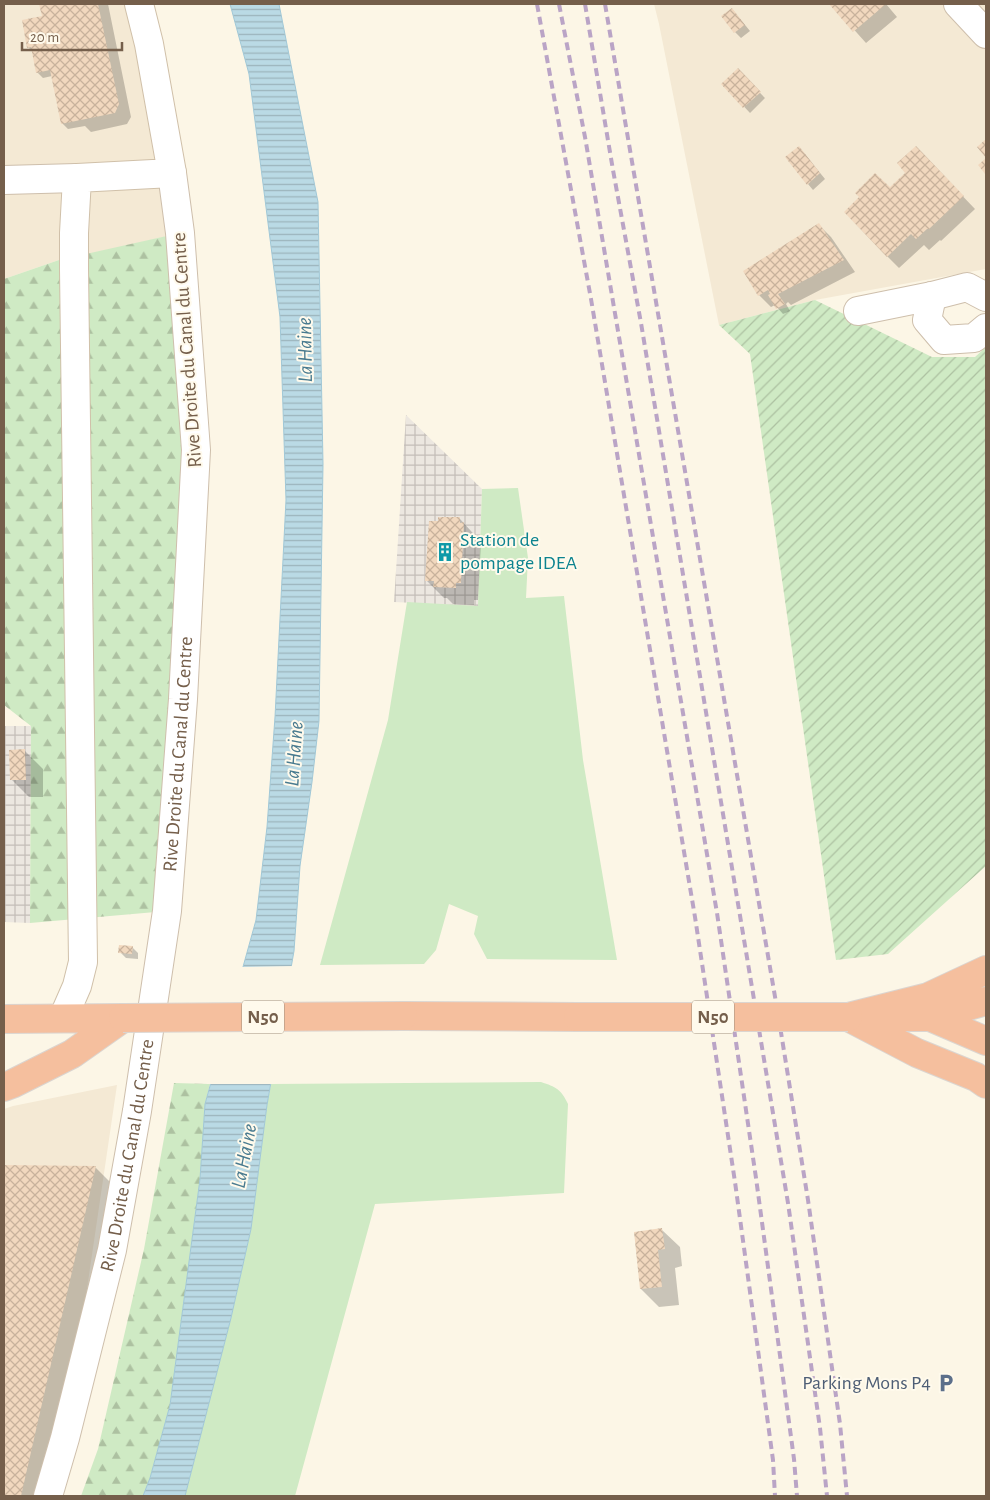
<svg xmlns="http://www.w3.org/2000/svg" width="990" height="1500" font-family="'Alegreya Sans',sans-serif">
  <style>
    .residential { fill: #f4e9d4 }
    .industrial { fill: url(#industrial-grid) }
    .grass { fill: #cfeac4 }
    .forest { fill: url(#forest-firs) }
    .garden { fill: url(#garden-furrows) }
    .water { fill: url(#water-rules); stroke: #a1c8d7 }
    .pier { fill: #fcf6e6 }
    .shadow { fill: #0003 }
    .building { fill: url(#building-cross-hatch) }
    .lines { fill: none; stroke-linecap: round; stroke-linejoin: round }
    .street-casing { stroke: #cebfac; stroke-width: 30 }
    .secondary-casing { stroke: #d0c0a9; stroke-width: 30 }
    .highway-casing { stroke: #dbd5d0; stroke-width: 30 }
    .street { stroke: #fff; stroke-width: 28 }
    .secondary { stroke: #fff; stroke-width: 28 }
    .highway { stroke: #f5bf9e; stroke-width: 28 }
    .rail { stroke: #baa4c6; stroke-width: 4; stroke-dasharray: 8 5; stroke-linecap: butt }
    .highway-bridge-casing { stroke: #dbd5d0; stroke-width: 30; stroke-linecap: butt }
    .highway-bridge { stroke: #f5bf9e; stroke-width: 28 }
    .labels { text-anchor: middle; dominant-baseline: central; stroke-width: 4; stroke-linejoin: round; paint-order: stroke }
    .shield { fill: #fffaec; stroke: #9e8e7b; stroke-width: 1 }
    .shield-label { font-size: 19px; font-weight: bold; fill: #755f4b }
    .street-label { font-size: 20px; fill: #755f4b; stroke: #fffaec }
    .culture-label { font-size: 20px; fill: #0d838f; stroke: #fffaec; text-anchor: start }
    .service-label { font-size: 20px; fill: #4e5e75; stroke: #fffaec; text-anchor: end }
    .water-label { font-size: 21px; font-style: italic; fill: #487a8f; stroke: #fffaec }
  </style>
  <defs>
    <pattern id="industrial-grid" width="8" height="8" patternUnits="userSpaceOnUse" patternTransform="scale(1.25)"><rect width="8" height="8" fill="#ece7e0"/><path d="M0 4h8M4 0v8" fill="none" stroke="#c4beb8"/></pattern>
    <pattern id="forest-firs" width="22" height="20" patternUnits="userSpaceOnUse" patternTransform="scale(1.25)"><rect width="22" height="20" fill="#cfeac4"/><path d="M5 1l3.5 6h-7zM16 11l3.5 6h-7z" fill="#adc1a1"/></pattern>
    <pattern id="garden-furrows" width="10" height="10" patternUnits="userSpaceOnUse" patternTransform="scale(1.25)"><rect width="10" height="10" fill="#cfeac4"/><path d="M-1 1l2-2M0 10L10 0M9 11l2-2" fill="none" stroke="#adc1a1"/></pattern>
    <pattern id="water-rules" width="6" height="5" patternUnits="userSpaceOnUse" patternTransform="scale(1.25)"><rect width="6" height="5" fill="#badae5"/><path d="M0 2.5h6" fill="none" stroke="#9cb4bc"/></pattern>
    <pattern id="building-cross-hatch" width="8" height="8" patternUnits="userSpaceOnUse" patternTransform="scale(1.25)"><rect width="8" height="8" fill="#f1d8be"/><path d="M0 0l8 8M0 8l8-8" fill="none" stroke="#c8b29c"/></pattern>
  </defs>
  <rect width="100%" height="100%" fill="#fcf6e6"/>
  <path class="residential" d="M4 4H139L180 233 97 253 59 260 4 279Z
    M654 4H986V269L815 300 719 325 659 24Z
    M117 1085 65 1438 48 1496H4V1109L13 1106Z"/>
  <path class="industrial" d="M406 415 482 489 478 606 394 602Z
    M4 726H31L30 923 4 922Z"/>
  <path class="grass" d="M518 488 528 558 526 598 564 596 583 760 617 960 487 959 474 934 478 916 449 904 436 950 424 964 320 965 388 720 407 602 478 606 482 489Z
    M541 1082C556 1087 561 1089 568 1104L564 1193 375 1204 295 1496H185L231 1318 251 1229 267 1105 271 1084Z"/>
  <path class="forest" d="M180 233 196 450 167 911 30 923 31 726 4 705V279L59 260Z
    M174 1083 210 1084 205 1104 200 1179 170 1405 150 1478 143 1496H81L98 1449 144 1249Z"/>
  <path class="garden" d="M815 300 932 357H975L986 347V866L888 954 836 960 750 354 719 325Z"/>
  <path class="water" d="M230 4H279L318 202 323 464 319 721 312 782 300 866 294 951 267 1105 251 1229 231 1318 185 1496H143L150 1478 170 1405 200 1179 205 1104 256 920 267 827 275 717 286 500 280 317 249 74Z"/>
  <path class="pier" d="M294 966 273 1084H207L240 967Z"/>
  <path class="shadow" d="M40 4H52L59 34H61L55 4H108L131 117 127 124 91 132 85 126 68 129 62 123 52 76 43 78 37 72 34 53 28 47 44 17Z
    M831 4H886L897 17 866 43Z
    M732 9 750 31 741 38 735 32Z
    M738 70 765 98 750 113 723 84Z
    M804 153 825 179 813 190 808 184Z
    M928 160 975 209 941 241 940 240 929 250 924 245 899 268 887 256 896 196Z
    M819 225 831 237 855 272 791 305 788 302 786 304 790 311 783 314 775 305 771 307 759 295Z
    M460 519 481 542 478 600H474V605L453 604 447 598H444L426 580 439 522Z
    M25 751 43 769V797H29L11 779Z
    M132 947 138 953V959L126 958 120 952Z
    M4 1166 95 1167 113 1185 42 1496H4Z
    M662 1230 680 1247 682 1266 675 1268 679 1305 659 1307 641 1289Z"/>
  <path class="building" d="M39 4H98L119 104 115 113 61 124 50 70 36 73 31 47 27 48 22 20 42 16Z
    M829 4H886L853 32Z
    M732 8 745 25 734 33 721 16Z
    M738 68 761 92 743 108 721 84Z
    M986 139V158L977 147Z
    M799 146 820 173 807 185 785 157Z
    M916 146 964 196 929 229H927L916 239 911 234 887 257 844 212 859 197 855 193 875 173 890 187 905 173 897 163Z
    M986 158V175L978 165Z
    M819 223 844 260 778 294 785 304 776 309 768 295 770 294 768 290 758 296 743 271Z
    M438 517H460V523L464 522 461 583H456V588L433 587 434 581H425L429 521H438Z
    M25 749 26 780H10L9 750Z
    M119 945 133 946 132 954 118 953Z
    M4 1165 96 1166 21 1496H4Z
    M662 1228 665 1249 658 1250 662 1287 640 1289 634 1232Z"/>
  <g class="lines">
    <g class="street-casing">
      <g id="street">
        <path d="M958 4 986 34"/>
        <path d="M4 180 77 178"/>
        <path d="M932 296 927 320 944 340 974 338 986 328"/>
        <path d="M858 311 932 296 967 287 986 297"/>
        <path id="s1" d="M48 1496 65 1438 112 1250 137 1111 167 911 183 699 196 450 180 233 172 173"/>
      </g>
    </g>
    <g class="secondary-casing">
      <path id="secondary" d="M63 1018 77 986 83 962 74 269V233L77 178 172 173 149 44 139 4"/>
    </g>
    <g class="highway-casing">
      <path id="highway" d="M403 1016 578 1017
        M848 1017 917 1053 976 1077 986 1084
        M848 1017 928 997 986 970
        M887 1017H930L986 1001
        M930 1017 986 1041
        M4 1019 123 1018
        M4 1087 12 1084 72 1054 123 1018"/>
    </g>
    <use href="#street" class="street"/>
    <use href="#secondary" class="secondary"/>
    <use href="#highway" class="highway"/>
    <path class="rail" d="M537 4 591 299 695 917 735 1182 773 1460 775 1496
      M559 4 585 137 717 913 756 1178 794 1459 797 1496
      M585 4 613 170 641 323 788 1203 820 1428 827 1496
      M605 4 779 1020 808 1200 840 1424 847 1496"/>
    <g class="highway-bridge-casing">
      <path id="highway-bridge" d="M578 1017H848
        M123 1018 403 1016"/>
    </g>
    <use href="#highway-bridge" class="highway-bridge"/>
  </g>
  <defs>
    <g id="building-bare" transform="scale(1.5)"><path d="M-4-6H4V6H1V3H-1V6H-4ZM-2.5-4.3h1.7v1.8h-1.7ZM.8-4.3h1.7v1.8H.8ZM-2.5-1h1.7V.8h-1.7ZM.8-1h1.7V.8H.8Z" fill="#0f9aa8" stroke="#fffaec" stroke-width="2.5" paint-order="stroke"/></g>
    <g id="parking-bare" transform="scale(1.5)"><path d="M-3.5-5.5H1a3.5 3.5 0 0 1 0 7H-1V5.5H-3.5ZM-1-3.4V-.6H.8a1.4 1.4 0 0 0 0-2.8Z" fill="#5c6f8a" stroke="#fffaec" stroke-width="2.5" paint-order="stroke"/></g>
  </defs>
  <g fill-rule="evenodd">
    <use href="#building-bare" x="445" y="552"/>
    <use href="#parking-bare" x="946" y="1383"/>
  </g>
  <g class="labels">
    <g class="shield">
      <rect x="242" y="1000.5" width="42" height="33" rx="4"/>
      <rect x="692" y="1000.5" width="42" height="33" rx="4"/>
    </g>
    <g class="shield-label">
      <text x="263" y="1017">N50</text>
      <text x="713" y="1017">N50</text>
    </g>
    <g class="street-label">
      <text transform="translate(187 350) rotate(-94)">Rive Droite du Canal du Centre</text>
      <text stroke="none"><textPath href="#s1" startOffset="755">Rive Droite du Canal du Centre</textPath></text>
      <text stroke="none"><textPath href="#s1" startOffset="350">Rive Droite du Canal du Centre</textPath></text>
    </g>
    <g class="culture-label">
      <text x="460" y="540">Station de<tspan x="460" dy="23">pompage IDEA</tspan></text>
    </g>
    <g class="service-label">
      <text x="931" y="1383">Parking Mons P4</text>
    </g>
    <g class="water-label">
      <text transform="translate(305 350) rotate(-91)">La Haine</text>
      <text transform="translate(294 754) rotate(-86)">La Haine</text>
      <text transform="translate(244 1156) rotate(-79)">La Haine</text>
    </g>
  </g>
  <rect width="990" height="1500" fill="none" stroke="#755f4b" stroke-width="10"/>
  <path d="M22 42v8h100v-8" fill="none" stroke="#755f4b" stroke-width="2.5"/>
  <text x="30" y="42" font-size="15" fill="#755f4b" stroke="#fffaec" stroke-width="4" paint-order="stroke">20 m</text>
</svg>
